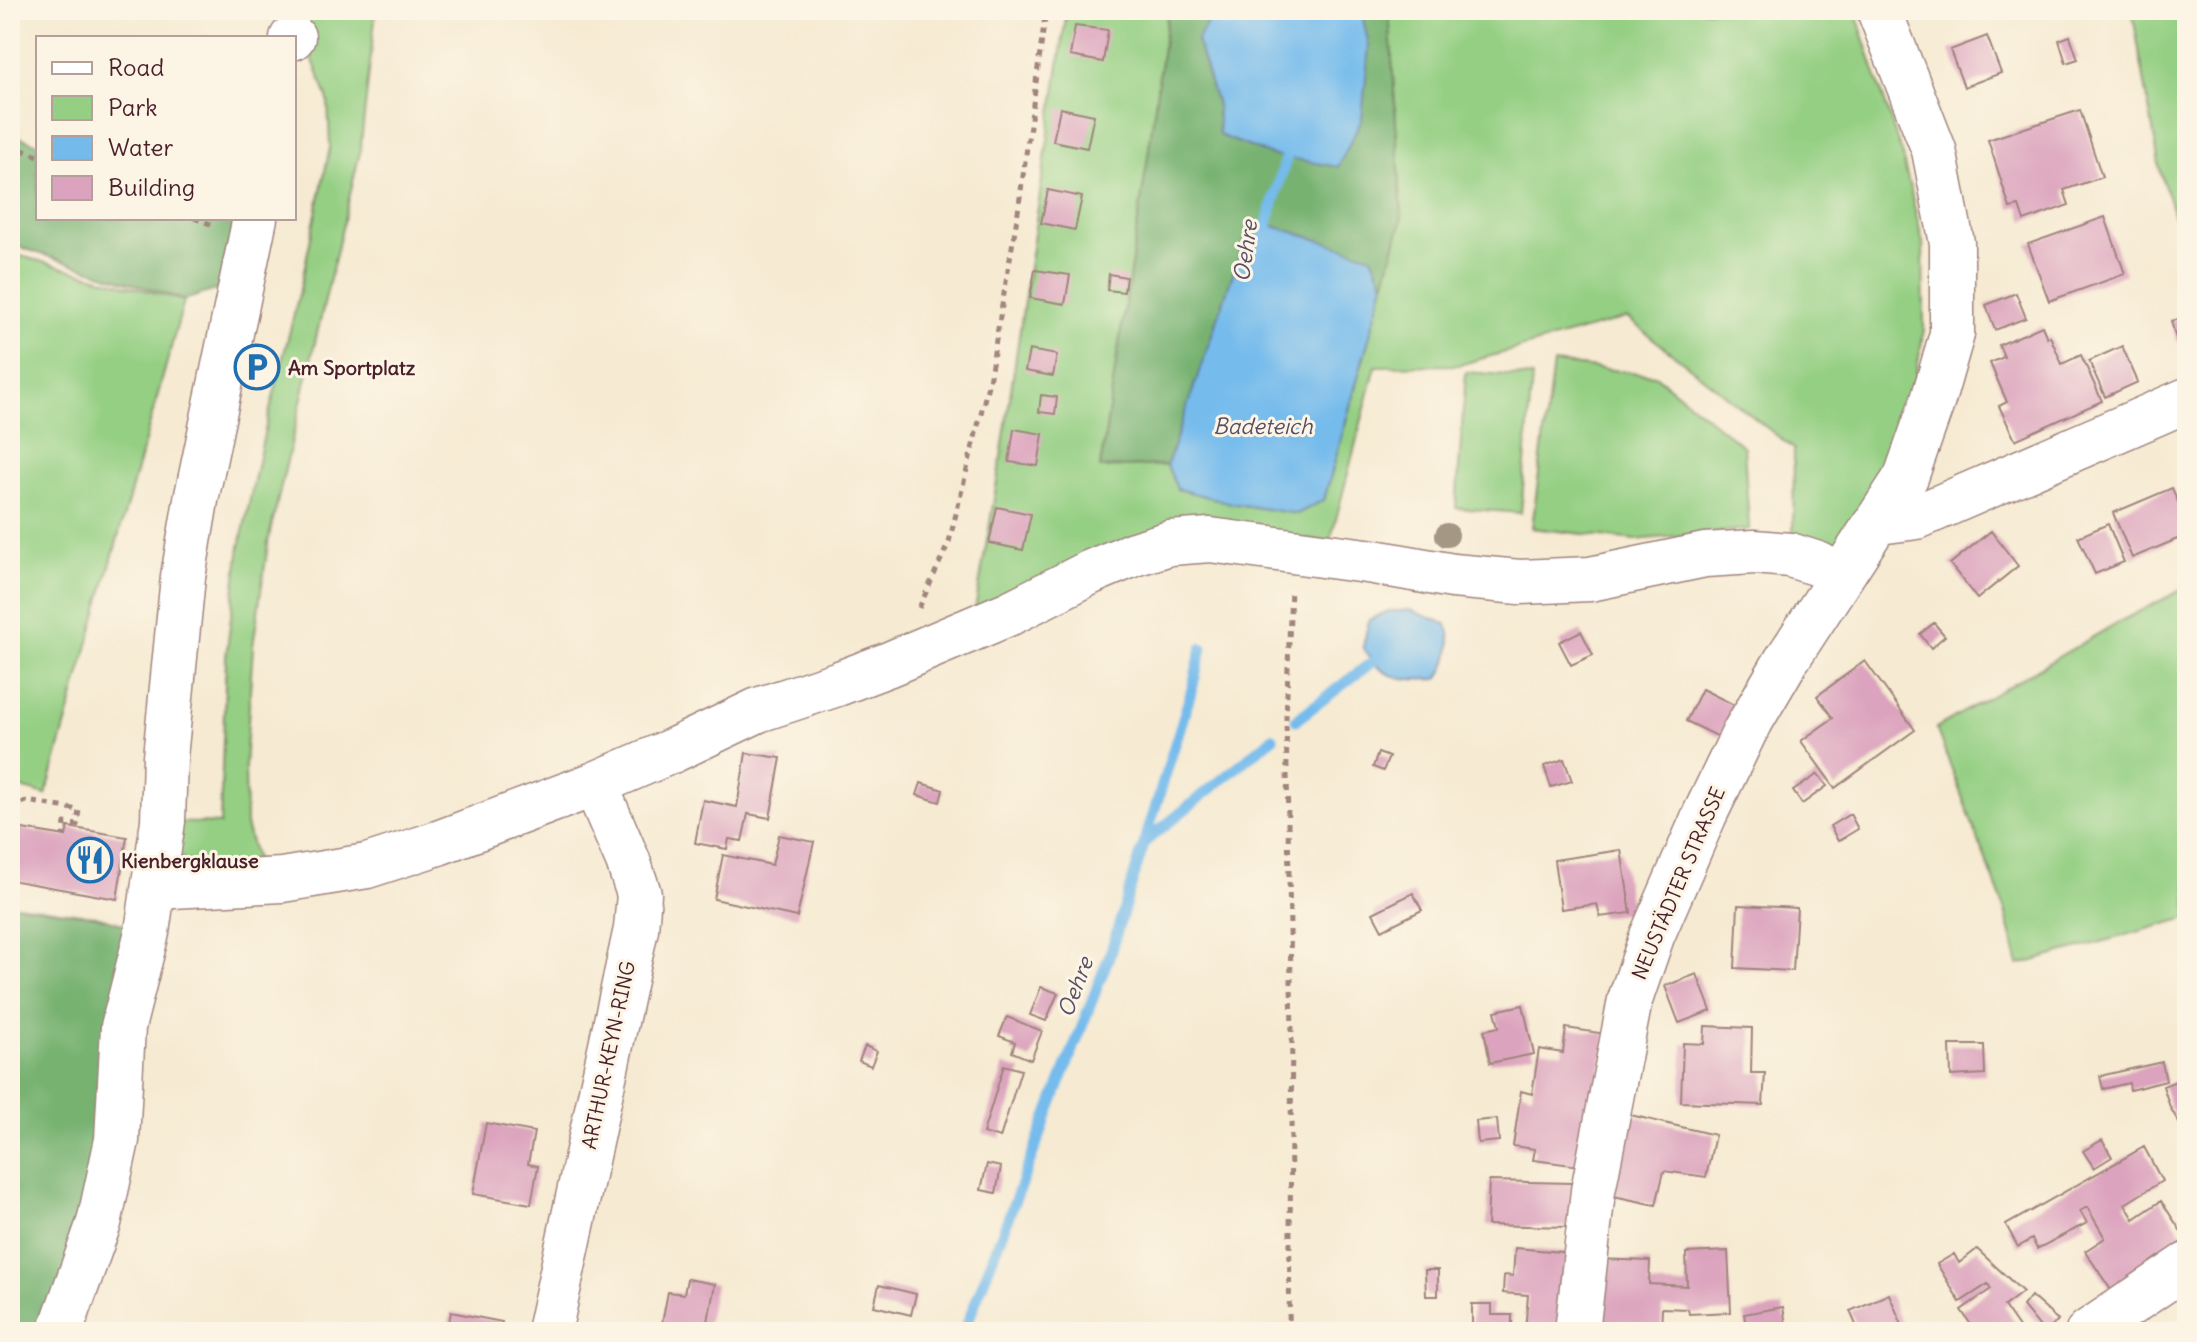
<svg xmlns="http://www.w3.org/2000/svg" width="2197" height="1342" font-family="Delius,sans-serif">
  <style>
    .green { fill: #94cf83; stroke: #6f7757; stroke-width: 2 }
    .forest { fill: #77b271; stroke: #60684e; stroke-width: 2 }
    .water { fill: #74bbec; stroke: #5f6d8c; stroke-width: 2 }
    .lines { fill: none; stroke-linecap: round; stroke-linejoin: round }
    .stream { stroke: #74bbec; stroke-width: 11 }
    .building { fill: #dba3bd }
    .minor-casing { stroke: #a0847e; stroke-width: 47 }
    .path { stroke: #a0847e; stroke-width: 5; stroke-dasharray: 6 6; stroke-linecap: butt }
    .minor { stroke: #fff; stroke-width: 44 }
    .tree { fill: #a49884 }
    .labels { text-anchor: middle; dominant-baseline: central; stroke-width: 6; stroke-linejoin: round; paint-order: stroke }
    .poi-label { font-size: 20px; font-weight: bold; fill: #4a1f2b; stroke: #fcf5e5; text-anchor: start }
    .street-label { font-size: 20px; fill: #4a1f2b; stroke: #fcf5e5 }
    .water-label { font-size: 22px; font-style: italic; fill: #574e65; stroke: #fcf5e5 }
  </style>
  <rect width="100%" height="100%" fill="#fcf5e5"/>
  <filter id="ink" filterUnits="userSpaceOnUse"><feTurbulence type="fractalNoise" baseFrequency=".0125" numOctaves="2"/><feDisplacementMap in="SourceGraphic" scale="16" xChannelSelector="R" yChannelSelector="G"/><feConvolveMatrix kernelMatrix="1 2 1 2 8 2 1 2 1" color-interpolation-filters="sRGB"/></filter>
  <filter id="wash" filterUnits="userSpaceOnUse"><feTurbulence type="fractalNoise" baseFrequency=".006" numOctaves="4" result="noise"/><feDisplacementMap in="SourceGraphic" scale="32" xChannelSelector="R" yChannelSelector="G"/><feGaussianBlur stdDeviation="1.8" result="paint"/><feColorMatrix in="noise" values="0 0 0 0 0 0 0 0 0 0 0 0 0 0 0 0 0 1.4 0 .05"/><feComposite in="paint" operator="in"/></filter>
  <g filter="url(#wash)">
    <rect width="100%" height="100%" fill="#f6ead2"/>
    <path class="green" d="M310 10H376L360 152 269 537 253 646 245 766 246 825 258 867 194 865 175 853V822L220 824 226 657 240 546 264 434 299 294 330 147 328 100 305 39Z
      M1067 10H1168L1147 163 1100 468 1167 465 1177 489 1324 500 1402 219 1389 10H1855L1902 155 1923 243 1924 329 1912 397 1893 469 1837 556 1793 545 1794 449 1627 318 1459 365 1376 366 1330 542 1216 529 975 610 1001 458Z
      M2132 10H2187V259L2160 170Z
      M10 253 184 301 46 795 10 785Z
      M1553 363 1655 375 1744 447 1749 529 1635 540 1532 528Z
      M1466 372 1532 377 1521 513 1456 508Z
      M2187 587V918L2019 965 2004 907 1936 728 2117 623Z"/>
    <path class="forest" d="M1168 10H1215L1197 40 1217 105 1219 135 1271 155 1287 157 1369 46 1361 10H1389L1402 219 1384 284 1372 256 1244 242 1167 465 1100 468 1147 163Z
      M10 133 38 144V218H226L235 221 219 289 184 300 10 244Z
      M10 904 96 916 146 931 59 1332H10Z"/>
    <path class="water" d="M1215 10H1361L1369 46 1362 119 1338 167 1271 155 1219 135 1217 105 1197 40Z
      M1267 224 1372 256 1384 284 1324 500 1297 514 1235 504 1177 489 1167 465 1244 242Z
      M1410 610 1446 624C1454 642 1449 664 1438 679 1404 681 1380 680 1363 647L1369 620 1386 612Z"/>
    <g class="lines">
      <path class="stream" d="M1266 237 1267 224 1290 145
        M1296 720 1371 663
        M1146 841 1273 738
        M964 1332 1110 954 1192 689 1202 648"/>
    </g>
    <g id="blocks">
      <path class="building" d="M1075 26 1108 30 1103 62 1070 56Z
        M1987 36 2001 73 1964 87 1950 50Z
        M2070 36 2078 59 2066 63 2059 40Z
        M1060 108 1094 115 1087 148 1053 141Z
        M2080 110 2102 177 2064 190 2069 205 2024 221 2019 206 2010 208 1988 140Z
        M1048 190 1082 197 1075 230 1041 223Z
        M2105 217 2125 274 2049 301 2028 244Z
        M1035 270 1070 275 1065 304 1030 298Z
        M1109 274 1126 277 1124 292 1107 290Z
        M2016 293 2026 318 1995 330 1986 305Z
        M2187 317V339L2177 342 2171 321Z
        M2042 326 2047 338 2050 336 2062 364 2081 355 2102 401 2015 440 1999 406 2007 402 1990 363 2004 357 1999 345Z
        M2122 346 2138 382 2105 397 2089 361Z
        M1029 350 1057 355 1053 376 1025 371Z
        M1041 395 1057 397 1055 414 1039 412Z
        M1014 429 1043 434 1038 466 1009 462Z
        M2172 488 2187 523V535L2132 558 2113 513Z
        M997 507 1031 514 1023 550 989 543Z
        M2108 524 2124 562 2095 574 2078 537Z
        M1991 531 2018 566 1977 599 1950 564Z
        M1934 623 1945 636 1931 648 1920 634Z
        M1581 631 1593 655 1571 665 1559 642Z
        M1865 661 1915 730 1835 788 1801 741 1833 718 1817 696Z
        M1702 689 1736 706 1719 737 1686 721Z
        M746 753 781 758 770 818 748 814 742 841 729 839 727 849 695 843 703 800 737 807Z
        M1378 753 1389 757 1383 771 1373 767Z
        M1564 759 1572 781 1551 787 1544 766Z
        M1818 774 1827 786 1802 804 1793 791Z
        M921 783 943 790 940 802 917 795Z
        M1850 814 1858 829 1838 841 1830 826Z
        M10 827 66 836 68 827 127 837 117 899 10 880Z
        M779 835 814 842 797 917 714 899 723 855 772 865Z
        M1621 850 1631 913 1600 917 1597 904 1561 909 1554 860Z
        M1413 893 1422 910 1382 930 1373 913Z
        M1738 905 1797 908 1793 971 1735 968Z
        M1697 974 1711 1011 1679 1023 1665 986Z
        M1041 987 1058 993 1046 1021 1030 1015Z
        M1523 1005 1534 1054 1490 1063 1484 1030 1499 1027 1495 1011Z
        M1007 1017 1042 1031 1031 1060 1012 1052 1015 1042 999 1036Z
        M1705 1026 1752 1028 1751 1073H1765L1763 1105 1681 1102 1683 1043 1704 1044Z
        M1566 1028 1606 1034 1587 1167 1533 1160 1535 1149 1513 1146 1521 1091 1532 1094 1539 1049 1563 1053Z
        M1950 1045H1984L1985 1074 1951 1076Z
        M865 1046 877 1051 871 1066 859 1061Z
        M2162 1062 2166 1081 2130 1090 2129 1083 2103 1089 2100 1076Z
        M1004 1065 1021 1070 1000 1138 983 1133Z
        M2186 1077 2187 1079V1137L2170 1107 2163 1086Z
        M1622 1113 1715 1135 1706 1177 1664 1171 1656 1205 1604 1194Z
        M1497 1119 1499 1141 1478 1143 1476 1121Z
        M486 1123 534 1132 528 1164 538 1166 531 1204 473 1194Z
        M2102 1140 2112 1157 2094 1168 2083 1151Z
        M2144 1147 2162 1181 2125 1204 2134 1219 2161 1201 2186 1239 2111 1290 2085 1251 2105 1238 2087 1207 2080 1211 2087 1223 2037 1249 2032 1239 2018 1247 2006 1225Z
        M987 1164 1001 1167 996 1193 981 1190Z
        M1489 1181 1572 1183 1570 1227 1487 1225Z
        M1515 1248 1574 1253 1567 1332H1525L1528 1295 1503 1293 1504 1275 1513 1276Z
        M1977 1249 2023 1292 2004 1306 2022 1332H1976L1961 1310 1991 1289 1988 1284 1960 1302 1937 1264 1954 1254 1959 1263Z
        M1728 1251 1731 1312 1689 1314 1688 1309 1662 1308 1661 1332 1594 1330 1597 1259 1650 1261 1649 1284 1687 1286 1686 1253Z
        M1425 1270H1438V1296H1426Z
        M687 1279 715 1284 706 1332H685L661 1328 668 1292 684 1294Z
        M879 1285 916 1294 911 1315 874 1306Z
        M1889 1294 1905 1332H1859L1850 1311Z
        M2031 1296 2058 1320 2047 1332H2044L2023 1306Z
        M1472 1304H1492V1315H1512V1332H1472Z
        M1783 1307 1787 1331 1747 1332 1744 1314Z
        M451 1312 502 1322 500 1332H447Z"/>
    </g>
  </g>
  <g filter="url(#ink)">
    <use href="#blocks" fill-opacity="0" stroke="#a0847e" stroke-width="2"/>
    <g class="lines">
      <g class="minor-casing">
        <path id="minor" d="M292 38 293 37
          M1879 522 1917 517 2187 400
          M595 784 674 750 758 710 837 684 887 665 1010 613 1091 572 1134 554 1170 543 1210 540 1374 562 1453 576 1520 582 1590 579 1705 555 1754 552 1790 555 1818 564 1840 577
          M154 887 282 880 367 866 438 843 595 784 628 861 639 894 636 929 549 1332
          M60 1332 99 1223 117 1140 123 1027 147 932 163 821 165 757 183 577 196 500 255 218
          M1577 1332 1593 1191 1630 1000 1652 936 1705 814 1745 731 1786 661 1906 477 1933 400 1952 334V243L1934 150 1879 10
          M2088 1332 2187 1265"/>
      </g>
      <path class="path" d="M10 145 38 156
        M194 218 216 226
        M919 608 949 542 989 381 1018 212 1046 10
        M10 807 27 801 79 810 77 825 65 823 63 836
        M1289 1332 1292 1034 1286 719 1291 589"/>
      <use href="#minor" class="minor"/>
    </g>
    <circle class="tree" cx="1447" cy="535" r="12"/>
  </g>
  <defs>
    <g id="parking-ring" transform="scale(2.3)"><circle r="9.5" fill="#fcf5e5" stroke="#1f6fb2" stroke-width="1.5"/><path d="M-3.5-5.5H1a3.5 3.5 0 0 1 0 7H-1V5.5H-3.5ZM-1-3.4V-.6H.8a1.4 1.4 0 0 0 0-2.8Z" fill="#1f6fb2"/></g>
    <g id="restaurant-ring" transform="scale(2.3)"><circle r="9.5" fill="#fcf5e5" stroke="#1f6fb2" stroke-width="1.5"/><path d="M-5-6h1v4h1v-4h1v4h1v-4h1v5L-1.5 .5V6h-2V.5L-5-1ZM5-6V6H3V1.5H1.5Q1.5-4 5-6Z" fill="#1f6fb2"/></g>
  </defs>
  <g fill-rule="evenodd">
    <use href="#parking-ring" x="257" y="367"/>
    <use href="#restaurant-ring" x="90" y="860"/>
  </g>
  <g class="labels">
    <g class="poi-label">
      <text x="288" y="367">Am Sportplatz</text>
      <text x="121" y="860">Kienbergklause</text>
    </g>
    <g class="street-label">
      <text transform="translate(1678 883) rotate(-67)">NEUSTÄDTER STRASSE</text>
      <text transform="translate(608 1055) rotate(-78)">ARTHUR-KEYN-RING</text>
    </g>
    <g class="water-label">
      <text transform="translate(1245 251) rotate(-82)">Oehre</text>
      <text x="1263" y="426">Badeteich</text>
      <text transform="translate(1075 987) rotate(-69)">Oehre</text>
    </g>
  </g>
  <rect width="2197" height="1342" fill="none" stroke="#fcf5e5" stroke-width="40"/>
  <rect x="36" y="36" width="260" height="184" fill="#fcf5e5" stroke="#b59f9b" stroke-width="2"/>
  <rect x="52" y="62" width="40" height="12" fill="#ffffff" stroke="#b59f9b" stroke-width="2"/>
  <text x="108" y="76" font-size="24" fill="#4a1f2b">Road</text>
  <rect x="52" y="96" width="40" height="24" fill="#94cf83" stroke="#b59f9b" stroke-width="2"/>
  <text x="108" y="116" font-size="24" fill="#4a1f2b">Park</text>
  <rect x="52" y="136" width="40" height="24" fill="#74bbec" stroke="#b59f9b" stroke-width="2"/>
  <text x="108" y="156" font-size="24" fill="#4a1f2b">Water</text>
  <rect x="52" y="176" width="40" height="24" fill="#dba3bd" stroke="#b59f9b" stroke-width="2"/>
  <text x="108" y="196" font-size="24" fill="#4a1f2b">Building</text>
</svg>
